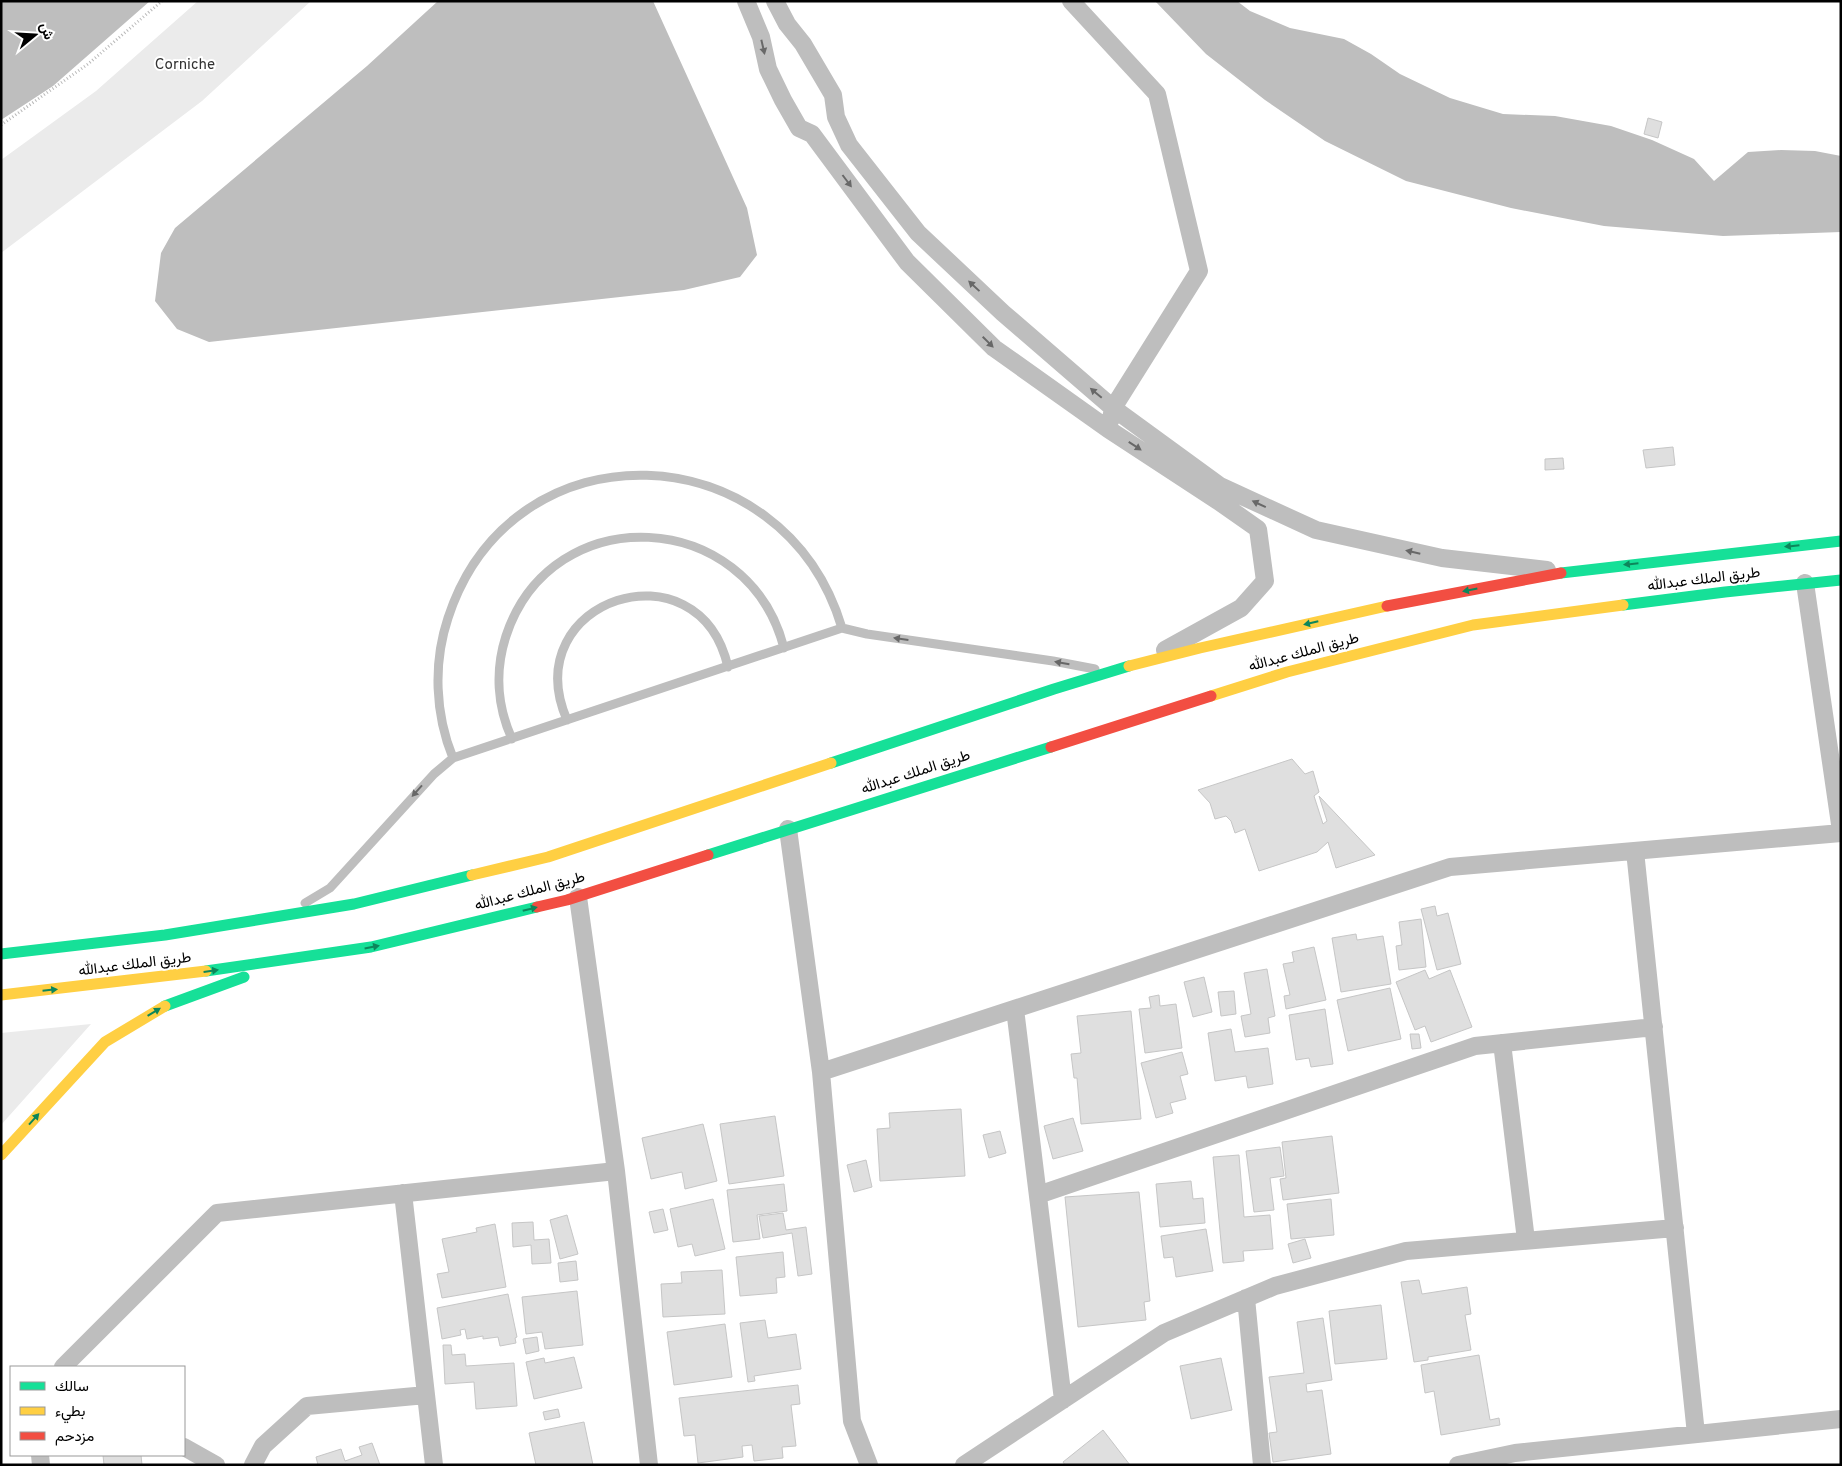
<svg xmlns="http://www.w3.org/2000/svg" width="1842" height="1466" font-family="Overpass,Vazirmatn,sans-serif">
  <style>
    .green { fill: #ebebeb }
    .water { fill: #bebebe }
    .building { fill: #dfdfdf; stroke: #c6c6c6 }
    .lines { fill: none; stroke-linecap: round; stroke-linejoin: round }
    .path { stroke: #b9b9b9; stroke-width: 3; stroke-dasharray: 1 2.5; stroke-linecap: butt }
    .lane { stroke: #bebebe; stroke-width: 9 }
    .street { stroke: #bebebe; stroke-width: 18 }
    .fast { stroke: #16e098; stroke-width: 11 }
    .slow { stroke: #ffcf43; stroke-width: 11 }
    .jam { stroke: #f24e42; stroke-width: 11 }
    .oneway { fill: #686868 }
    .oneway2 { fill: #0d865b }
    .labels { text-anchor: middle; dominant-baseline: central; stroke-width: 4; stroke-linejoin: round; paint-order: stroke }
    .park-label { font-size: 15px; fill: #323232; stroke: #fff }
    .street-label { font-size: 15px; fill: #000; stroke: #fff }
  </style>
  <rect width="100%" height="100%" fill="#fff"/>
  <path class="green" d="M198 1H311L202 101 1 253V160L96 91Z
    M91 1024 1 1125V1033Z"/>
  <path class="water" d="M1 1H150L53 86 1 120Z
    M438 1H653L747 208 757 255 740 277 684 290 209 342 177 329 155 301 161 253 175 228 367 66Z
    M1155 1H1237L1250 11 1290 28 1344 39 1371 54 1400 74 1450 98 1503 114 1555 116 1611 126 1652 140 1694 159 1714 181 1748 152 1781 150 1815 151 1841 156V232L1723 236 1604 226 1511 208 1406 181 1325 141 1265 100 1206 54Z"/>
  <path class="building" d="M1648 118 1662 122 1658 138 1644 134Z
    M1673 447 1675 465 1646 468 1643 450Z
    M1563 458 1564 469 1545 470V459Z
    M1292 759 1305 774 1313 771 1319 792 1314 796 1323 824 1327 821 1319 796 1375 855 1336 868 1328 842 1317 852 1259 871 1245 829 1235 833 1231 821 1226 816 1215 819 1210 803 1198 790Z
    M1435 906 1437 916 1448 913 1461 964 1437 970 1421 909Z
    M1421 919 1426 967 1399 970 1396 946 1402 945 1399 922Z
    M1356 934 1357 940 1383 936 1391 984 1341 992 1332 938Z
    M1314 947 1326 1000 1286 1009 1284 996 1290 995 1283 964 1294 962 1292 952Z
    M1267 969 1275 1016 1268 1018 1270 1033 1245 1037 1241 1016 1251 1014 1244 973Z
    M1425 970 1429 979 1450 970 1472 1027 1431 1042 1425 1026 1415 1030 1396 982Z
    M1204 977 1212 1012 1193 1017 1184 982Z
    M1390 988 1401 1039 1348 1051 1337 1000Z
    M1234 991 1236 1014 1221 1016 1218 992Z
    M1159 995 1160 1006 1176 1004 1182 1048 1145 1053 1139 1009 1151 1008 1149 997Z
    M1325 1009 1333 1064 1311 1067 1309 1058 1296 1060 1289 1015Z
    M1131 1011 1141 1119 1081 1124 1077 1078H1074L1071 1054 1081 1053 1077 1016Z
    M1231 1029 1235 1052 1268 1048 1273 1084 1248 1088 1246 1076 1215 1081 1208 1033Z
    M1410 1034H1419L1421 1048 1412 1049Z
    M1182 1052 1188 1074 1180 1076 1186 1099 1170 1103 1173 1113 1156 1118 1141 1063Z
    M961 1109 965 1176 880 1181 877 1129 890 1128 889 1113Z
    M775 1116 784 1176 729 1184 720 1124Z
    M1073 1118 1083 1151 1053 1159 1044 1126Z
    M703 1124 717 1181 685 1189 682 1172 651 1179 642 1138Z
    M1000 1131 1006 1153 989 1158 983 1135Z
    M1332 1136 1339 1193 1283 1200 1280 1179 1286 1178 1282 1142Z
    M1280 1147 1284 1176 1270 1178 1274 1210 1254 1212 1246 1151Z
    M1239 1155 1244 1217 1270 1215 1273 1249 1243 1251 1244 1261 1223 1263 1213 1157Z
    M866 1160 872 1187 854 1192 847 1165Z
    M1191 1181 1193 1199 1203 1198 1205 1223 1160 1227 1156 1184Z
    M784 1184 787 1211 757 1215 760 1239 733 1242 727 1190Z
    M1139 1192 1150 1301 1144 1302 1146 1320 1078 1327 1065 1197Z
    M713 1199 725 1249 695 1256 692 1244 678 1247 670 1209Z
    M1331 1199 1334 1235 1291 1239 1287 1204Z
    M663 1209 668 1230 654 1233 649 1212Z
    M783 1213 786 1230 806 1227 812 1274 798 1276 792 1233 763 1238 759 1216Z
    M567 1215 578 1254 560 1259 550 1220Z
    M533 1222 534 1240 549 1239 551 1263 532 1264 531 1245 513 1247 512 1223Z
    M495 1224 506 1287 442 1298 437 1274 449 1272 442 1239 477 1232 476 1228Z
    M1206 1229 1213 1271 1176 1277 1173 1257 1164 1258 1161 1236Z
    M1305 1239 1311 1258 1293 1263 1288 1244Z
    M783 1252 785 1277 776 1278 777 1293 740 1296 736 1257Z
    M576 1261 578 1280 560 1282 558 1263Z
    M722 1270 725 1314 663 1317 661 1284 682 1283 681 1272Z
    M1419 1280 1422 1294 1467 1287 1471 1314 1465 1315 1471 1350 1428 1357V1360L1414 1362 1401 1282Z
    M577 1291 583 1345 545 1349 542 1332 526 1334 522 1297Z
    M508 1294 517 1337 515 1338 516 1343 500 1346 498 1337 483 1339V1336L467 1339 465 1329 460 1330 461 1335 442 1339 437 1308Z
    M1381 1305 1387 1359 1335 1364 1329 1311Z
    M1323 1318 1332 1380 1306 1384 1307 1392 1322 1390 1331 1454 1273 1462 1269 1433 1277 1432 1269 1377 1304 1373 1297 1322Z
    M765 1320 768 1338 796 1334 801 1369 754 1376 755 1381 748 1382 740 1323Z
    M725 1324 732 1377 674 1385 667 1332Z
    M537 1337 539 1351 526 1354 523 1339Z
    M443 1345H451L452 1355 465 1354 466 1366 514 1363 517 1406 476 1409 474 1382 445 1384Z
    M1479 1355 1490 1420 1499 1418 1500 1425 1441 1435 1434 1391 1425 1393 1421 1365Z
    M574 1357 582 1388 534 1399 526 1362 544 1358 545 1363Z
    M1221 1358 1232 1410 1191 1419 1180 1366Z
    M798 1385 800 1404 791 1405 796 1446 782 1447 783 1458 754 1461 752 1445 742 1446 743 1457 698 1463 695 1435 684 1436 679 1398Z
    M558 1409 560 1417 545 1420 543 1412Z
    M584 1422 593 1465H536L529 1433Z
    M1103 1430 1130 1465H1065L1063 1462Z
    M372 1443 380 1465H318L316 1457 341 1449 345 1461 362 1455 359 1447Z
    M103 1455H141L142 1465H104Z"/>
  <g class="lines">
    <path class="path" d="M1 125 88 64 162 1"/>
    <path class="lane" d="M567 720C515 599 699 540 728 667
      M512 739C497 706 495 670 506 636 552 497 748 508 784 648
      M453 758C435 714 433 663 448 618 512 421 783 431 842 628
      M305 903 330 888 434 774 453 758 842 628 867 634 1053 661 1095 669"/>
    <path class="street" d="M746 1 761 37 768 69 783 100 799 128 812 134 907 262 994 348 1108 429 1218 501 1258 529 1265 581 1241 608 1165 650
      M775 1 787 24 803 44 833 95 836 117 849 145 918 233 1003 313 1113 408 1220 486 1316 530 1442 558 1547 570
      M1071 1 1157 94 1199 271 1113 408 1111 419
      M1805 583 1841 831
      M788 829 821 1072 852 1421 869 1465
      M1635 851 1696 1434
      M578 897 616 1171 649 1465
      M1015 1009 1063 1400
      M1502 1043 1526 1240
      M821 1072 1450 867 1841 833
      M403 1193 434 1465
      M1038 1195 1475 1046 1654 1027
      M1246 1298 1262 1465
      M63 1367 217 1213 616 1171
      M184 1447 216 1465
      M40 1455 41 1465
      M253 1465 263 1446 307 1406 426 1395
      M964 1465 1164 1333 1275 1286 1406 1251 1675 1228
      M1458 1465 1515 1453 1841 1419"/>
    <path class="fast" d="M1561 573 1841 541
      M1623 605 1725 592 1841 580
      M831 763 1054 689 1129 666
      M708 855 1051 747
      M1 954 165 935 354 904 472 875
      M206 971 371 947 537 907
      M165 1006 244 977"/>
    <path class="slow" d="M1129 666 1200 648 1387 606
      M1211 696 1287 672 1473 625 1623 605
      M472 875 548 857 831 763
      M1 995 206 971
      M1 1155 105 1042 165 1006"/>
    <path class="jam" d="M1387 606 1561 573
      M1051 747 1211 696
      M537 907 567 900 708 855"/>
  </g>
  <defs><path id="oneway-solid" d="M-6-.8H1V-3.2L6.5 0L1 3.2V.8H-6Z" transform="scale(1.25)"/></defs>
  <g class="oneway">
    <use href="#oneway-solid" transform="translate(763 47) rotate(77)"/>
    <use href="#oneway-solid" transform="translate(847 181) rotate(53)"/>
    <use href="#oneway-solid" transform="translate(974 286) rotate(-137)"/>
    <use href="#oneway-solid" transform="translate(988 342) rotate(45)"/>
    <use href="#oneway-solid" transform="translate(1096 393) rotate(-140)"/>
    <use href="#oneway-solid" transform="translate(1135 446) rotate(33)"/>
    <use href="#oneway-solid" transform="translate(1259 504) rotate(-155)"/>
    <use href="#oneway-solid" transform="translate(1413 552) rotate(-167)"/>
    <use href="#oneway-solid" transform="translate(901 639) rotate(-172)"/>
    <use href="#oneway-solid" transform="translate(1062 663) rotate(-170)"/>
    <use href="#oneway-solid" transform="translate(417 791) rotate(132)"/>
  </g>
  <g class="oneway2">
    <use href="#oneway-solid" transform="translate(1792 546) rotate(174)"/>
    <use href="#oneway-solid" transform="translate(1631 564) rotate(174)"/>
    <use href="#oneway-solid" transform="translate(1470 590) rotate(169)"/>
    <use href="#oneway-solid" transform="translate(1311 623) rotate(167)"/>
    <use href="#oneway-solid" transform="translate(530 909) rotate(-14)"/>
    <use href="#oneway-solid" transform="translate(372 947) rotate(-11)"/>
    <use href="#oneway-solid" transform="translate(211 971) rotate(-8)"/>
    <use href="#oneway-solid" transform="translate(50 990) rotate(-6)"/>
    <use href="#oneway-solid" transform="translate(154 1012) rotate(-31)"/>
    <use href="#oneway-solid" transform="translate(34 1119) rotate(-48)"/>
  </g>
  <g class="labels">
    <g class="park-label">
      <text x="185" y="65">Corniche</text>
    </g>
    <g class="street-label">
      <text transform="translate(1704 580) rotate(-7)">طريق الملك عبدالله</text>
      <text transform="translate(1304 653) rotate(-15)">طريق الملك عبدالله</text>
      <text transform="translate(916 773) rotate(-18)">طريق الملك عبدالله</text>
      <text transform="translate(530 892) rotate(-15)">طريق الملك عبدالله</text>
      <text transform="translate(135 965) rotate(-7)">طريق الملك عبدالله</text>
    </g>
  </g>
  <rect width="1842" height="1466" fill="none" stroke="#000000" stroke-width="5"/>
  <rect x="10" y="1366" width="175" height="90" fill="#ffffff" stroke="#999999"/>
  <rect x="20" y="1382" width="25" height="8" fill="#16e098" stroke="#999999"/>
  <text x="55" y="1391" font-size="15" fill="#000000">سالك</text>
  <rect x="20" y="1407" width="25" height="8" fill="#ffcf43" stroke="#999999"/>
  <text x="55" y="1416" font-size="15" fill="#000000">بطيء</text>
  <rect x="20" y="1432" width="25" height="8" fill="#f24e42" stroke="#999999"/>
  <text x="55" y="1441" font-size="15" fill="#000000">مزدحم</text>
  <g transform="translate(35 35) rotate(72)" stroke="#ffffff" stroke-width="4" paint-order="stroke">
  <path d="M0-4L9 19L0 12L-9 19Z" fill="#000000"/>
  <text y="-8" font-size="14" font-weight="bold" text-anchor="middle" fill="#000000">ش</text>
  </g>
</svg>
